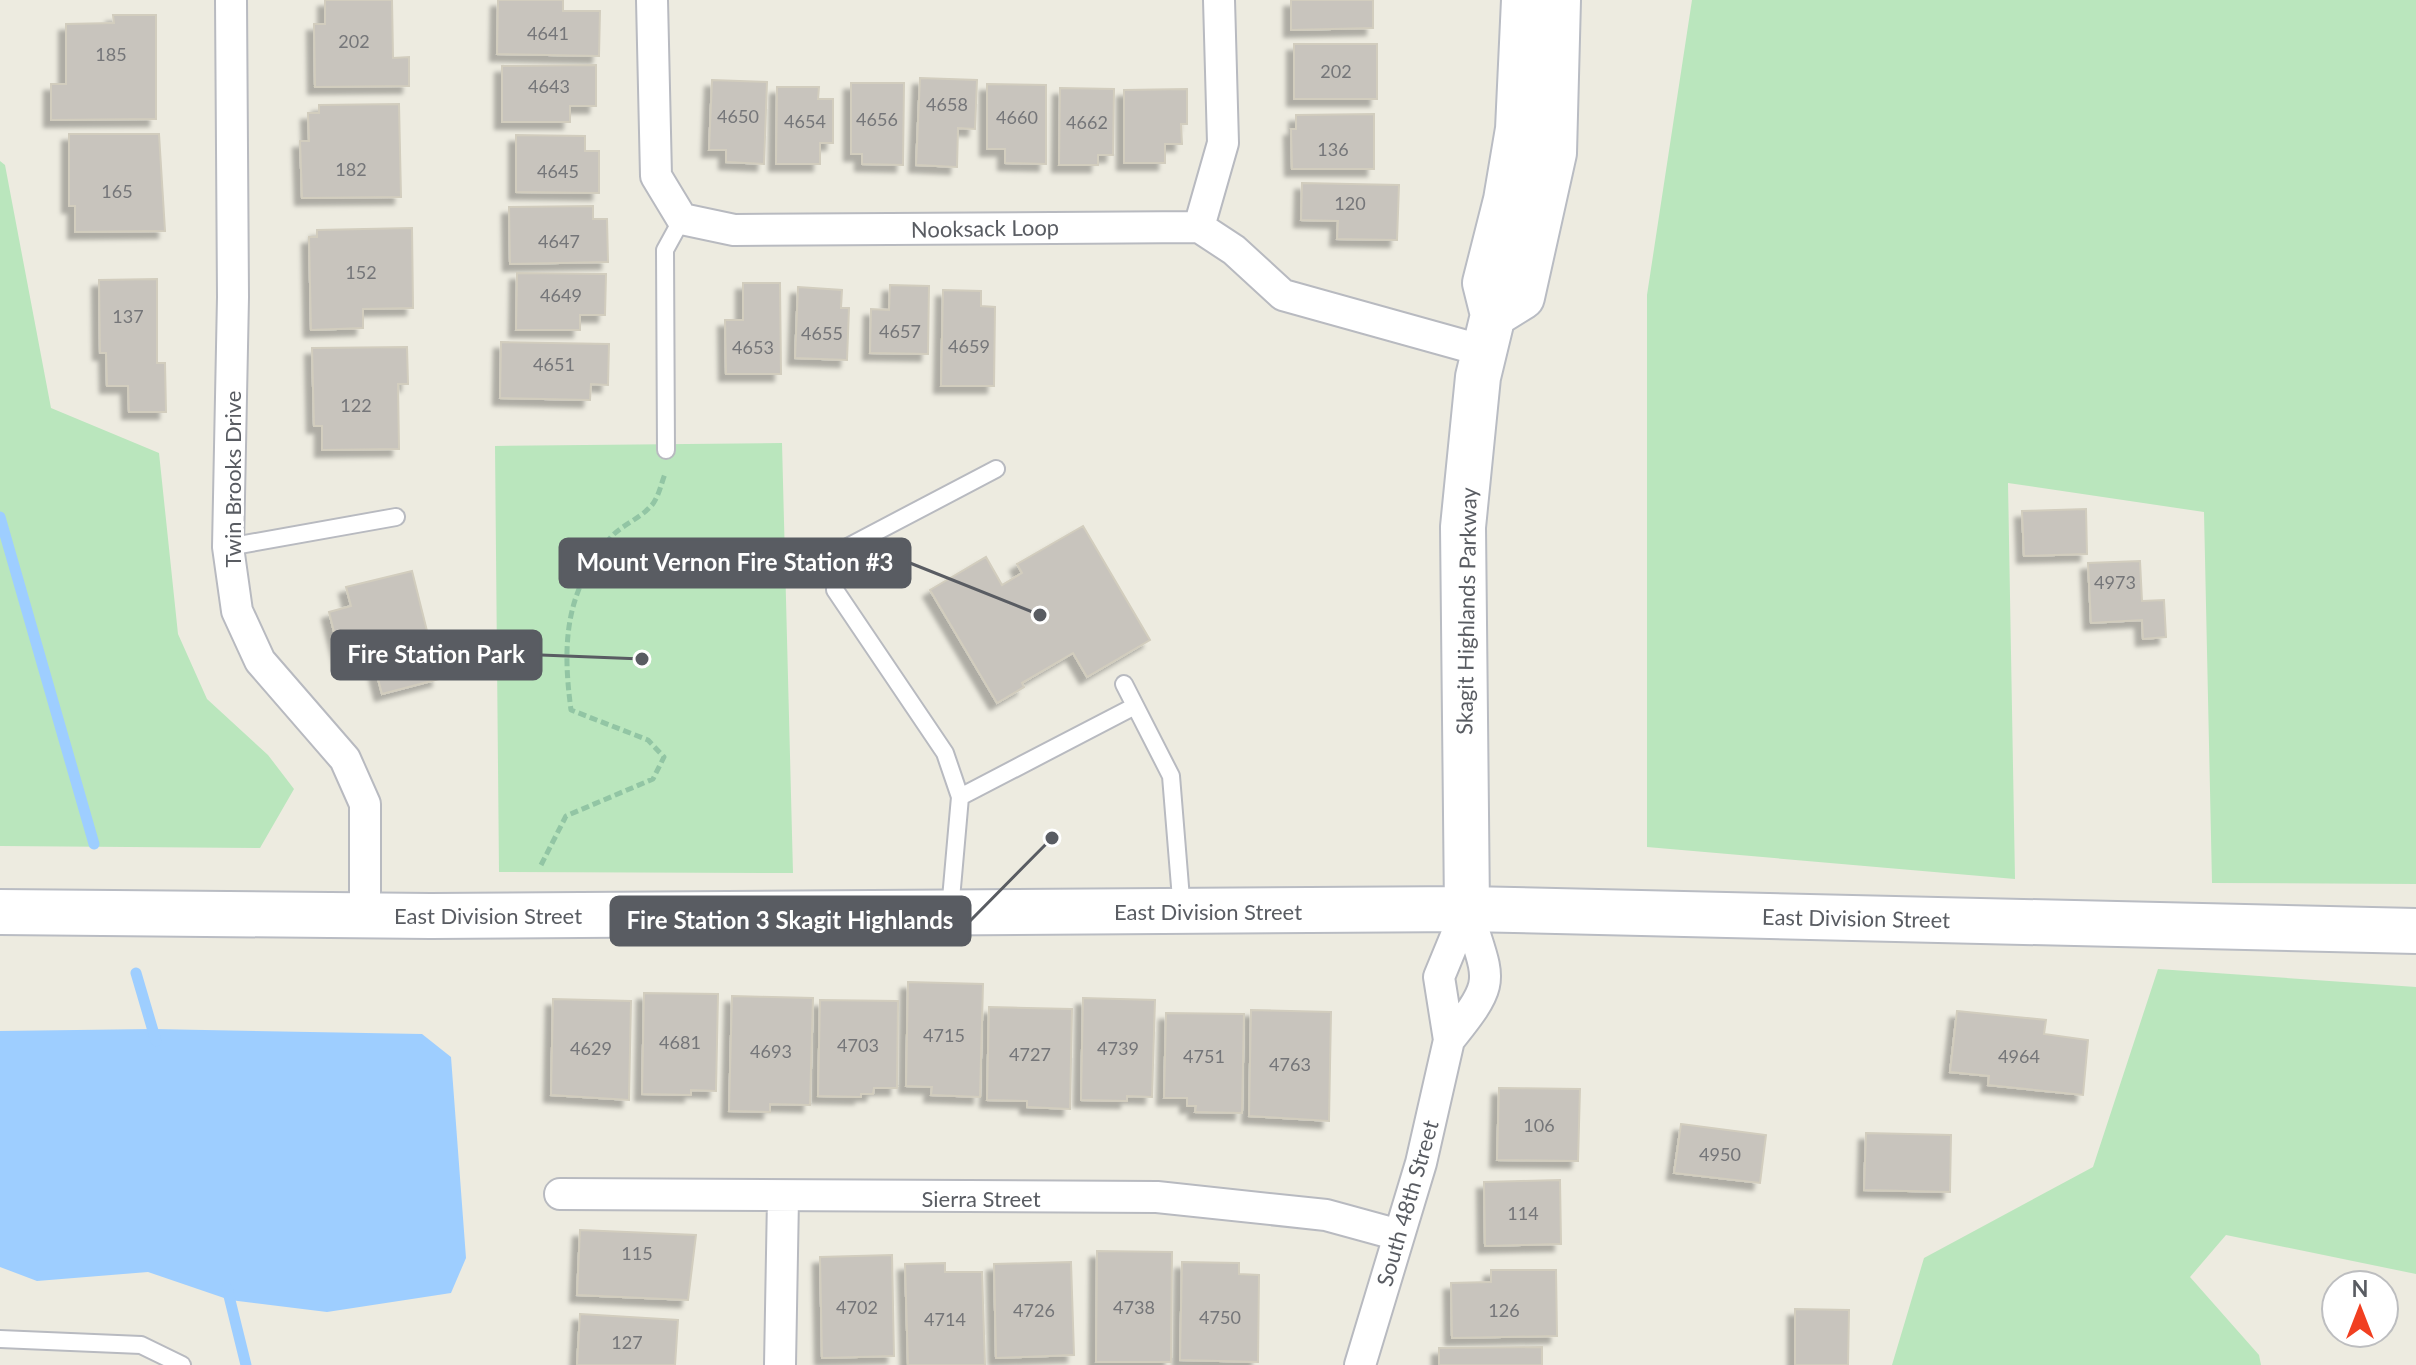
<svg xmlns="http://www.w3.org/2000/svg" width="2416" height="1365" font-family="Lato,sans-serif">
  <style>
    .green { fill: #bae6bd }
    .water { fill: #9eceff }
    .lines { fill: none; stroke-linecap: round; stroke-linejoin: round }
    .stream { stroke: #9eceff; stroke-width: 11 }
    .building { fill: #c8c4bd; stroke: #d2cdbe; stroke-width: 2; filter: url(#shadow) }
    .lane-casing { stroke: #b8bac0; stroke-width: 20 }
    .street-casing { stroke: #b8bac0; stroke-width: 34 }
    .secondary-casing { stroke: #b9bcc3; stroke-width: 48 }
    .path { stroke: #92c5a4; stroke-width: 5; stroke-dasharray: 8 4; stroke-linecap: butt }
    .lane { stroke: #fff; stroke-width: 16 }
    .street { stroke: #fff; stroke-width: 30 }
    .secondary { stroke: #fff; stroke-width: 44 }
    .labels { text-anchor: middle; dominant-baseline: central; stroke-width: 6; stroke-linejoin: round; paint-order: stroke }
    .number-label { font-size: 18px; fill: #757679 }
    .street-label { font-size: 22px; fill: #595c62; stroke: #fff }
    .leader { fill: none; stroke: #595c62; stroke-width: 3 }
    .callout-dot { fill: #595c62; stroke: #fff; stroke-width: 3 }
    .callout { fill: #595c62; stroke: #595c62; stroke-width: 3 }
    .callout-label { font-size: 24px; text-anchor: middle; font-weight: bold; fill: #fff }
  </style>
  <defs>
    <filter id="shadow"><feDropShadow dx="-7" dy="7" stdDeviation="2" flood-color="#0004"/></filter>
  </defs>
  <rect width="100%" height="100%" fill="#edebe0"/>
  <path class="green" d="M1692 0H2416V884L2212 883 2204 512 2008 483 2015 879 1647 847V295Z
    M0 161 5 165 51 408 159 453 178 634 207 699 268 755 294 789 260 848 0 846Z
    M782 443 793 873 499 872 495 446Z
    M2158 969 2416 987V1274L2226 1235 2190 1277 2259 1355 2261 1365H1892L1924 1258 2093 1167Z"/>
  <path class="water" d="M153 1029 422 1034 451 1057 466 1258 451 1293 327 1312 230 1300 148 1272 37 1281 0 1267V1031Z"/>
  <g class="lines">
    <path class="stream" d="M0 517 94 844
      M136 973 156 1041
      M227 1288 246 1365"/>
  </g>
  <path class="building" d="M325 0H392L393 58 409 57V86L315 87 314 24H325Z
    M498 0H563V11H600L599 56 497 54Z
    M1291 0H1373V28L1291 30Z
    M113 15H156V119L51 120V84H66V24L114 23Z
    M1294 44H1377V99H1294Z
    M596 65V106H570V122H502V66Z
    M920 78 977 80 975 129 958 128 957 167 916 165Z
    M712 80 767 82 764 164 726 162V150H709Z
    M851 83H904L903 165 862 164V154H851Z
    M987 84 1046 85V164L1005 163V149H987Z
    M777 87H819L818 99H833V143H820V164H776Z
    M1060 88 1114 89 1113 155H1098V165H1059Z
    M1187 89V124H1181L1182 144H1165V163H1124V90Z
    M399 104 401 197 302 198 300 141H309L308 113H319V105Z
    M1374 114V169H1292L1291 129H1296V115Z
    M69 134H159L165 231 75 232V206H69Z
    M516 135 585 136V151H599V193L516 192Z
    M1302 183 1399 185 1397 240 1337 239 1338 221 1301 220Z
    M593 206V219H607L608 262 510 264 509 207Z
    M412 228 413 308 363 309V328L311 330 309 237H317V230Z
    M517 273 606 274 605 315H580V330H516Z
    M157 279V363H165L166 412H129L128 386H107L106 353H100L99 280Z
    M743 283H780L781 374H726L725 320H743Z
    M890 285 929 286 928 354 870 353 871 309 889 310Z
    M798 287 842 290 841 308H849L847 360 795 358Z
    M943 290 981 291V306L995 307 994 386H941Z
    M501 342 609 344 608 385 591 384 590 400 500 398Z
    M407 347 408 384H398L399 449 322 450V426H314L312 348Z
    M2086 509 2087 554 2024 556 2022 511Z
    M1083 526 1150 640 1087 677 1073 653 1022 683 1024 687 997 703 930 590 986 557 1002 585 1022 573 1017 564Z
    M2140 561 2142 601 2164 600 2166 637 2143 639 2142 620 2091 623 2088 563Z
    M412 571 439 679 382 694 372 656 342 664 329 612 351 606 346 587Z
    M908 982 983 984 980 1097 931 1095 932 1087 906 1086Z
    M644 993 718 994 716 1091 691 1090V1095L642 1094Z
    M732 996 813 998 810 1105 770 1104V1112L729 1111Z
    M1083 998 1155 1000 1152 1097 1127 1096V1101L1081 1100Z
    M553 999 631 1001 629 1100 551 1095Z
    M820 1000 898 1001 897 1088H874L873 1094H861V1097L818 1096Z
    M989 1007 1072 1009 1070 1109 1027 1107V1101L987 1100Z
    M1251 1010 1331 1012 1329 1121 1249 1116Z
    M1957 1011 2046 1020 2044 1034 2088 1040 2083 1095 1988 1085 1989 1076 1950 1072Z
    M1166 1013 1244 1014 1242 1113 1195 1112 1196 1106H1187V1098H1164Z
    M1499 1088 1580 1089 1578 1161 1497 1160Z
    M1681 1124 1766 1135 1760 1183 1674 1173Z
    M1866 1133 1951 1135 1950 1192 1864 1190Z
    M1560 1180 1561 1244 1485 1246 1484 1182Z
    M580 1230 696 1235 688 1300 577 1295Z
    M1097 1251 1172 1252 1171 1362H1096Z
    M892 1255 894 1356 822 1358 820 1257Z
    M1071 1262 1074 1355 996 1358 994 1264Z
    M1182 1262 1239 1263V1274L1259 1275 1258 1362 1180 1360Z
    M945 1263V1272H982L985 1365H908L905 1264Z
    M1491 1270H1556L1557 1336 1452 1338 1451 1283 1491 1282Z
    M1795 1309 1849 1310 1848 1365H1795Z
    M580 1314 678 1320 675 1365H577Z
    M1542 1347V1365H1439V1348Z"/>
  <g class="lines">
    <g class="lane-casing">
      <path id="lane" d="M666 450 665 250 682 219
        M228 547 396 517
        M1124 684 1171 776 1182 911
        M960 797 1135 706
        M950 910 960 797 945 753 835 590 838 552 996 469
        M0 1339 141 1345 182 1365"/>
    </g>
    <g class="street-casing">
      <path id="street" d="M231 0 233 297 228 547 237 611 260 661 345 759 365 804V916
        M652 0 656 176 682 219 734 230 1199 227 1234 250 1283 295 1484 351
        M1199 227 1223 143 1219 0
        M1449 1040C1499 978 1489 983 1467 909
        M560 1194 1157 1197 1326 1215 1399 1235
        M780 1365 783 1198
        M1360 1365 1421 1163 1449 1040 1439 977 1467 909"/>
    </g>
    <g class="secondary-casing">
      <path id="secondary" d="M1493 315 1522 297 1554 153 1558 0
        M1467 909 1463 527 1478 377 1493 315 1485 283 1506 200 1518 129 1524 0
        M0 912 431 916 1467 909 2416 931"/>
    </g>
    <path class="path" d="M541 865 566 816 653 779 664 757 648 740 571 710C562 643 565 591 611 537 622 525 639 519 650 507 658 500 661 484 665 474"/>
    <use href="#lane" class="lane"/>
    <use href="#street" class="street"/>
    <use href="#secondary" class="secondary"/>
  </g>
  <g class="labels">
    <g class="number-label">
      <text x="548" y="33">4641</text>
      <text x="354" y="41">202</text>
      <text x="111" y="54">185</text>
      <text x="1336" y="71">202</text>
      <text x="549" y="86">4643</text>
      <text x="947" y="104">4658</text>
      <text x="738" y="116">4650</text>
      <text x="1017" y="117">4660</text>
      <text x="877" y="119">4656</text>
      <text x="805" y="121">4654</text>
      <text x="1087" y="122">4662</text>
      <text x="1333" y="149">136</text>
      <text x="351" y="169">182</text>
      <text x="558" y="171">4645</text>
      <text x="117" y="191">165</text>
      <text x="1350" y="203">120</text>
      <text x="559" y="241">4647</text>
      <text x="361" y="272">152</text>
      <text x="561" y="295">4649</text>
      <text x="128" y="316">137</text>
      <text x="900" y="331">4657</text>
      <text x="822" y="333">4655</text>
      <text x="969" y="346">4659</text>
      <text x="753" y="347">4653</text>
      <text x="554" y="364">4651</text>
      <text x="356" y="405">122</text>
      <text x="2115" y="582">4973</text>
      <text x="944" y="1035">4715</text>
      <text x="680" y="1042">4681</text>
      <text x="858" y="1045">4703</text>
      <text x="591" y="1048">4629</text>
      <text x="1118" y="1048">4739</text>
      <text x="771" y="1051">4693</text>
      <text x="1030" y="1054">4727</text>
      <text x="1204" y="1056">4751</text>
      <text x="2019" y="1056">4964</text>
      <text x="1290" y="1064">4763</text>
      <text x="1539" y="1125">106</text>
      <text x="1720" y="1154">4950</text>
      <text x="1523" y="1213">114</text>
      <text x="637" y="1253">115</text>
      <text x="857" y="1307">4702</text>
      <text x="1134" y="1307">4738</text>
      <text x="1034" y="1310">4726</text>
      <text x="1504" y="1310">126</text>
      <text x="1220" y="1317">4750</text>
      <text x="945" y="1319">4714</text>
      <text x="627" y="1342">127</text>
    </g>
    <g class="street-label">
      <text transform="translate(985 228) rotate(-1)">Nooksack Loop</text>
      <text transform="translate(232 479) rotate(-90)">Twin Brooks Drive</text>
      <text transform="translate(1466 611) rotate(-89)">Skagit Highlands Parkway</text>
      <text x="1208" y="911">East Division Street</text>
      <text x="488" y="915">East Division Street</text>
      <text transform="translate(1856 918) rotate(1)">East Division Street</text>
      <text x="981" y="1198">Sierra Street</text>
      <text transform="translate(1407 1203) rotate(-74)">South 48th Street</text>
    </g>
  </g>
  <path class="leader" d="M1040 615L910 563M642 659L541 655M1052 838L970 921"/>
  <g class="callout-dot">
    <circle cx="1040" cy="615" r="8"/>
    <circle cx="642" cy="659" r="8"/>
    <circle cx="1052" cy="838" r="8"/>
  </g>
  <g class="callout">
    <rect x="560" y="539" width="350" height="48" rx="8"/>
    <rect x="332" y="631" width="209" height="48" rx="8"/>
    <rect x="611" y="897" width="359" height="48" rx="8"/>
  </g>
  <g class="callout-label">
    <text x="735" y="571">Mount Vernon Fire Station #3</text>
    <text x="436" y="663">Fire Station Park</text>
    <text x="790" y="929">Fire Station 3 Skagit Highlands</text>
  </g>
  <g transform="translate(2360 1309)"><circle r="38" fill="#ffffff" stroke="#bdbec0" stroke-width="2"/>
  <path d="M0-6L14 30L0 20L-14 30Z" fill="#f13f21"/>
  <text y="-12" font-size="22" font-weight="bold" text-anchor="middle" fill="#595c62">N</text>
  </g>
</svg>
